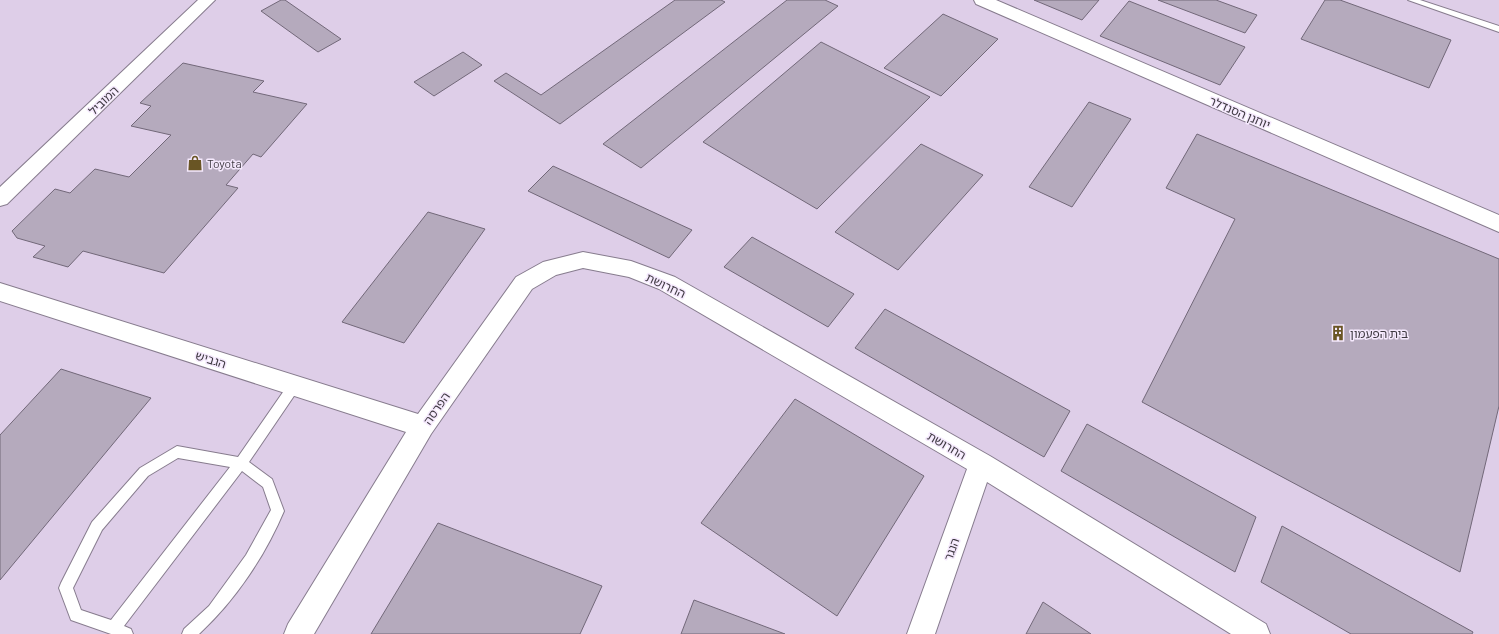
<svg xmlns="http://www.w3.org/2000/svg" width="1499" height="634" font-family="Barlow,'Noto Sans Hebrew',sans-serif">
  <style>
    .built { fill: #decee8 }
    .building { fill: #b5aabd; stroke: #726879 }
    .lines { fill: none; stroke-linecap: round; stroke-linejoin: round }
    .lane-casing { stroke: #877c8e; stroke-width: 2 }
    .street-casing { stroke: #877c8e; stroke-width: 2 }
    .lane { fill: #fff; fill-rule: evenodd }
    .street { fill: #fff; fill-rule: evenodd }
    .labels { text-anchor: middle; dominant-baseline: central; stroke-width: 3; stroke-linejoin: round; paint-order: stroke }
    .street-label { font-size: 12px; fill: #3e3941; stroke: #f5e9fd }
    .poi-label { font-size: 12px; fill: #3e3941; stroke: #f5e9fd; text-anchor: start }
  </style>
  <rect width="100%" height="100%" fill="#e8dcef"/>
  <path class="built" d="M0 0H1499V634H0Z"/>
  <path class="building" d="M281 0H285L341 39 318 52 261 11Z
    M675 0H721L725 2 560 124 494 81 506 73 541 95Z
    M787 0H825L838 6 641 168 603 144Z
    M1034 0H1099L1082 20Z
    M1158 0H1216L1257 15 1245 33Z
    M1325 0H1340L1451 40 1429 88 1301 39Z
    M1129 1 1245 47 1220 85 1100 36Z
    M943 14 998 39 941 96 884 68Z
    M821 42 930 97 817 209 703 142Z
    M463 52 482 65 434 96 414 82Z
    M183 63 264 81 253 92 307 104 261 157 253 154 226 185 238 188 164 273 83 251 68 267 33 257 45 246 17 238 12 231 55 189 70 193 95 169 129 177 171 135 131 126 151 106 140 103Z
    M1089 102 1131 119 1072 207 1029 187Z
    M1197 134 1499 259V406L1460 572 1142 402 1235 219 1166 188Z
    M921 144 983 175 898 270 835 232Z
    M553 166 692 230 669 258 528 191Z
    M428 212 485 229 404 343 342 322Z
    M752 237 854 294 828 327 724 267Z
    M885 309 1070 411 1044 457 855 348Z
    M61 369 151 398 0 580V435Z
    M795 399 924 476 837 616 701 523Z
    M1087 424 1256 517 1235 572 1061 471Z
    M438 523 602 586 580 634H371Z
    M1282 526 1473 632 1472 634H1351L1261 582Z
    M694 600 785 634H681Z
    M1043 602 1091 634H1026Z"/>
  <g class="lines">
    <g class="lane-casing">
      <path id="lane" d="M1408 0H1420L1499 26V32Z
        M294 381 298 382 300 386 298 390 249 462 272 479 284 511C265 556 235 601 199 634H182L184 629 209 606 246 555 271 510 263 487 242 471 124 626 131 629 133 634H111L71 620 59 588 61 583 92 522 140 468 177 446 238 457 290 382ZM178 458 230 467 111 620 81 610 73 588 102 530 148 476Z"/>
    </g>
    <g class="street-casing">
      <path id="street" d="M198 0H215L7 204 0 206V187Z
        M974 0H996L1499 215V232L976 4Z
        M583 252 631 261 675 277 990 456 1266 624 1270 634H1231L987 482 935 634H907L967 469 659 289 629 277 583 268 556 275 532 289 431 434 314 634H284L288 624 406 432 0 301V283L418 414 516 277 543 262Z"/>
    </g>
    <use href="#lane" class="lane"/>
    <use href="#street" class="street"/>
  </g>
  <defs>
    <g id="shop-bare" transform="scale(1.2)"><path d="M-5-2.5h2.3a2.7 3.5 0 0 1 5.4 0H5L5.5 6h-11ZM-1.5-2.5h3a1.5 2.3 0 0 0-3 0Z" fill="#695524" stroke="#f5e9fd" stroke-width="2.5" paint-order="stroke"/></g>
    <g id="building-bare" transform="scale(1.2)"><path d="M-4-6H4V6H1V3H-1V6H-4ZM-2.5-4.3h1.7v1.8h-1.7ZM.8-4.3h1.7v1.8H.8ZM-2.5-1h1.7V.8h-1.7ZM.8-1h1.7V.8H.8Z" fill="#695524" stroke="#f5e9fd" stroke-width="2.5" paint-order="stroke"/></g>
  </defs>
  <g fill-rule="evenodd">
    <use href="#shop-bare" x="195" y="163"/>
    <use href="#building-bare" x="1338" y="333"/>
  </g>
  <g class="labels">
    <g class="street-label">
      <text transform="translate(103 100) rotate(-44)">המוביל</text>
      <text transform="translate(1240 112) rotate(23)">יוחנן הסנדלר</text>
      <text transform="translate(666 285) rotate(25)">החרושת</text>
      <text transform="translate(211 359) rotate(18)">הגביש</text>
      <text transform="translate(436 408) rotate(-55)">הפרסה</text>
      <text transform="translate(947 445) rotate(30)">החרושת</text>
      <text transform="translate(951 549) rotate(-70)">הנגר</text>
    </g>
    <g class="poi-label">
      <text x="207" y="163">Toyota</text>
      <text x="1350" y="333">בית הפעמון</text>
    </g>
  </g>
</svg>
